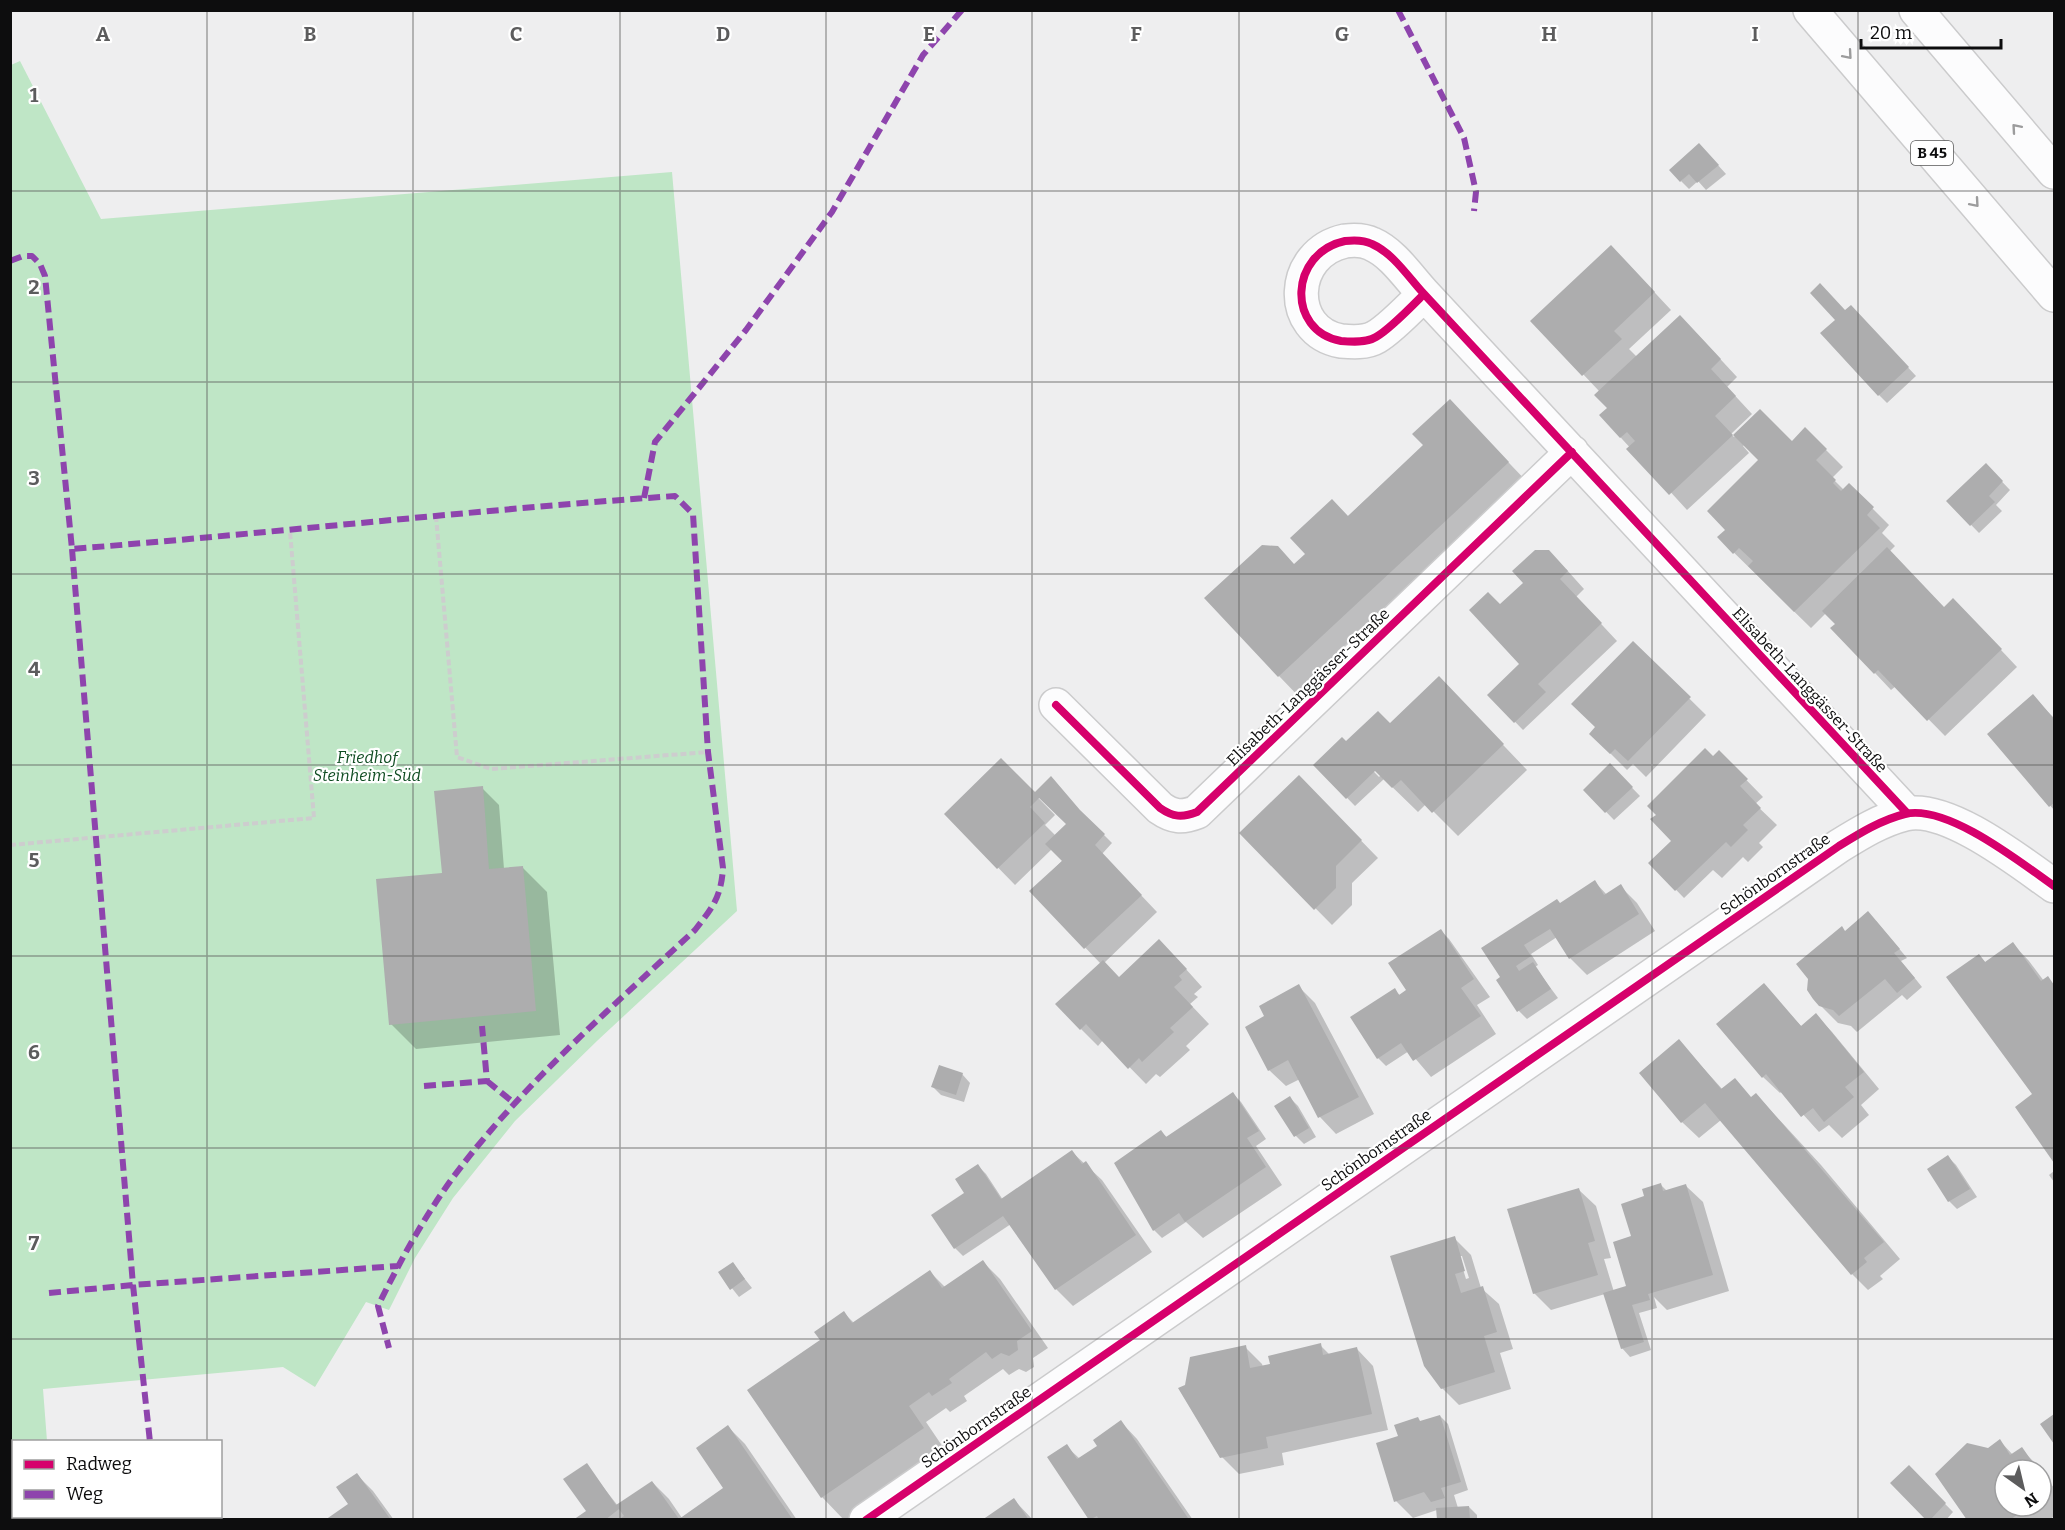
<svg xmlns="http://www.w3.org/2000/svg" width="2065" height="1530" font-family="Bitter,serif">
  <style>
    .green { fill: #bfe6c6 }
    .shadow { fill: #0003; fill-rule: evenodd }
    .building { fill: #adadae }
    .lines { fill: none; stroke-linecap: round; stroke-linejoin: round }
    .street-casing { stroke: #cbcbcc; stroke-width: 36 }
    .highway-casing { stroke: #cbcbcc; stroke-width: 36 }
    .path { stroke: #cdcdce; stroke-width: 4; stroke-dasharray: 6 3; stroke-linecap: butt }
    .street { stroke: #fcfcfd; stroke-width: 33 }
    .highway { stroke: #fcfcfd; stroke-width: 33 }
    .quiet { stroke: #8e44ad; stroke-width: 6; stroke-dasharray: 12 6; stroke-linecap: butt }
    .cycleway-casing { stroke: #fff; stroke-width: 11 }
    .cycleway { stroke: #d6006c; stroke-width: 8 }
    .oneway { stroke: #9c9c9d }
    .grid { fill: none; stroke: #5c5c5d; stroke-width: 1.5; stroke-opacity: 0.55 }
    .labels { text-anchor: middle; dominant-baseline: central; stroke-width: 4.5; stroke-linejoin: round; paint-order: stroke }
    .shield { fill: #fff; stroke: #565656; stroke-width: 1.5 }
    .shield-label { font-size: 15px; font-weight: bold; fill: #0d0d0e }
    .street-label { font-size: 16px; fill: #0d0d0e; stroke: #fff }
    .park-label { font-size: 16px; font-style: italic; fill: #0f4c22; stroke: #fff }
    .grid-label { font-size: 20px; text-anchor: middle; font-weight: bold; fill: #5c5c5d; stroke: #fff; stroke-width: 4.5; stroke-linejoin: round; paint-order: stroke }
  </style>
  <rect width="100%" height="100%" fill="#eeeeef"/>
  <path class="green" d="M20 61 101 219 672 172 737 911 598 1040 515 1121 453 1198 415 1258 389 1310 366 1302 315 1387 283 1367 43 1389 47 1441 14 1442V1516L54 1517V1519L11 1520V65Z"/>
  <path class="shadow" d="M1707 153 1726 174 1706 190 1698 181 1689 189 1681 181Z
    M1628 264 1671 310 1629 349 1637 357 1697 334 1737 377 1727 387 1752 414 1731 434 1734 437 1760 411 1792 443 1805 429 1843 467 1832 478 1844 490 1849 485 1889 525 1882 533 1895 546 1889 552 1945 609 1970 617 2017 667 1945 736 1896 686 1891 690 1875 673 1832 628 1837 624 1826 613 1811 628 1719 538 1728 530 1760 460 1745 444 1743 446 1749 453 1687 510 1601 416 1609 408 1599 391 1533 321Z
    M1859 315 1916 376 1887 403 1879 395Z
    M1450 401 1533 488 1303 701 1279 676 1295 565 1425 445Z
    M1986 465 2010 490 1996 505 2002 511 1979 533 1948 501Z
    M1566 569 1584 589 1576 597 1617 641 1523 730 1489 695 1528 675 1500 606 1525 583Z
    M1633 643 1706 715 1646 777 1633 764 1627 770 1591 734 1597 728Z
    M2033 696 2054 718V810L1989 734Z
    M1463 703 1527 770 1458 836 1426 804 1418 812 1384 779 1355 806 1315 765 1346 743 1390 725ZM1349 746 1381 775 1379 777Z
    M1719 752 1763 797 1755 804 1777 825 1759 843 1763 847 1748 862 1743 857 1722 878 1713 870 1684 898 1650 863 1673 841Z
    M1001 760 1055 815 1045 825 1056 836 1087 818 1112 843 1102 854 1157 912 1104 963 1119 978 1176 958 1202 987 1194 994 1198 997 1190 1004 1209 1024 1186 1046 1190 1050 1160 1077 1156 1074 1146 1084 1103 1040 1098 1046 1081 1029 1101 964 1031 891 1063 860 1052 849 1015 885 946 814Z
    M1610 765 1640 796 1614 820 1585 790Z
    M1299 777 1378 858 1352 883V905L1332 925 1241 833Z
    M482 788 499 805 504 869 522 867 547 892 560 1035 416 1049 391 1024 445 874Z
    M1595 882 1607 895 1620 886 1637 903 1655 931 1587 975 1570 958 1557 937 1531 954 1538 965 1535 967 1558 998 1527 1019 1519 1011 1498 980 1502 977 1483 948 1560 904Z
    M1876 921 1907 958 1901 961 1922 987 1907 1000 1902 995 1857 1032 1851 1026 1838 1023 1814 999 1846 932Z
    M1441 931 1449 939 1490 997 1477 1005 1496 1034 1431 1077 1409 1051 1386 1066 1378 1058 1394 990 1401 996 1409 991Z
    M2013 944 2029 961 2044 981 2048 978 2054 985V1160L2017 1107 2034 1095 1979 955 1986 963Z
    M1763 985 1802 1027 1816 1015 1832 1032 1879 1089 1861 1105 1869 1115 1842 1138 1829 1125 1819 1132 1782 1091 1780 1093 1763 1077Z
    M1298 986 1315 1003 1374 1114 1336 1134 1320 1117 1300 1079 1286 1086 1269 1070 1266 1017Z
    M1679 1041 1723 1090 1764 1103 1821 1165 1900 1259 1880 1276 1883 1279 1868 1290 1852 1274 1721 1120 1699 1138 1682 1122Z
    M962 1074 970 1083 964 1102 941 1095 933 1087Z
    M1233 1094 1241 1102 1266 1139 1256 1146 1282 1185 1203 1238 1186 1222 1162 1238 1154 1230 1161 1132 1168 1138Z
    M1290 1098 1298 1106 1316 1137 1304 1144 1296 1136 1276 1106Z
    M1072 1152 1102 1180 1152 1252 1073 1306 1056 1289 1011 1224 963 1256 955 1248 966 1194 978 1166 986 1174 1003 1200Z
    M1948 1157 1956 1165 1977 1197 1957 1209 1949 1201 1929 1169Z
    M2054 1171V1182L2049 1175Z
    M1661 1185 1667 1191 1686 1186 1703 1202 1729 1291 1667 1310 1654 1297 1657 1308 1639 1313 1651 1350 1630 1357 1622 1348 1605 1294 1551 1310 1534 1293 1579 1190 1596 1206 1611 1258 1604 1259 1614 1292 1628 1287 1633 1237 1646 1197Z
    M1454 1238 1471 1255 1481 1288 1499 1304 1513 1349 1500 1353 1511 1389 1459 1405 1442 1388ZM1459 1256H1462L1469 1278 1466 1279Z
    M983 1262 1000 1279 1048 1348 1033 1358 1034 1367 1026 1372 1019 1369 1009 1375 1003 1369 964 1396 967 1401 950 1412 946 1408 926 1422 947 1453 850 1520H844L822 1497V1340L844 1313 854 1323 930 1272 945 1287Z
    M733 1264 752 1288 739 1297 720 1273Z
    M1320 1345 1330 1355 1357 1349 1373 1366 1388 1430 1282 1453 1284 1465 1239 1474 1222 1457 1245 1347 1262 1364 1263 1367Z
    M1440 1416 1448 1424 1468 1490 1454 1495 1458 1508 1469 1507 1477 1515V1520H1438L1437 1510 1413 1518 1396 1501 1400 1437Z
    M1121 1422 1137 1439 1193 1520H1091L1049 1457 1066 1446 1080 1459 1100 1447Z
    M728 1427 745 1444 797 1520H576L588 1512 586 1465 618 1506 652 1482 669 1499 682 1518 725 1488Z
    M2000 1441 2013 1455 2021 1449 2038 1466 2054 1488V1516L2050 1520H1969L1989 1449ZM2005 1470H2041V1506H2005Z
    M1909 1467 1953 1512 1946 1520H1928Z
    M357 1475 373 1491 394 1520 328 1519 350 1504Z
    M1014 1500 1033 1520H985Z"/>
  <path class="building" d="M1699 143 1719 165 1697 183 1689 174 1680 182 1669 170Z
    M1611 245 1655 292 1614 331 1622 339 1582 376 1530 321Z
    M1820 283 1845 310 1851 305 1909 367 1878 396 1820 333 1835 320 1810 293Z
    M1680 315 1721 359 1711 369 1736 396 1715 416 1733 435 1669 495 1626 449 1635 441 1627 432 1620 438 1599 415 1607 408 1594 395Z
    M1450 399 1509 462 1278 677 1204 598 1262 545 1278 546 1294 564 1305 554 1290 538 1332 499 1348 516 1423 445 1412 434Z
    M1760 409 1792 441 1805 427 1827 449 1816 460 1836 480 1833 483 1841 491 1849 483 1874 507 1867 515 1880 528 1794 612 1748 566 1753 561 1739 548 1733 554 1717 537 1725 530 1707 511 1758 460 1733 435Z
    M1986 463 2003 481 1989 496 1995 502 1970 526 1946 501Z
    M1887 547 1944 607 1953 598 2002 649 1927 721 1878 670 1874 674 1830 628 1835 624 1822 611Z
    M1535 550H1549L1568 571 1560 579 1602 623 1538 684 1546 692 1514 723 1487 695 1519 664 1469 610 1488 592 1500 604 1523 583 1512 571Z
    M1633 641 1691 697 1628 761 1615 749 1610 754 1589 734 1595 727 1571 704Z
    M1439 676 1504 744 1432 813 1401 780 1392 788 1375 771 1346 799 1313 765 1342 737 1346 741 1378 711 1390 723Z
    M2033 694 2054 719V803L2049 807 1987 734Z
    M1705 748 1713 756 1719 750 1748 779 1740 786 1761 808 1743 825 1748 830 1731 847 1726 842 1675 891 1648 863 1671 841 1650 819 1656 815 1647 806Z
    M1001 758 1035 792 1051 776 1080 810 1105 834 1095 845 1142 895 1084 949 1029 891 1062 861 1045 844 1066 824 1039 798 1030 807 1045 823 997 869 944 814Z
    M1610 763 1633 787 1605 813 1583 790Z
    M1299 775 1362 840 1336 866V888L1314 910 1239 833Z
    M483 786 489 869 523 866 536 1011 389 1025 376 879 442 873 434 791Z
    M1595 880 1604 895 1621 884 1639 914 1569 959 1550 929 1524 945 1531 956 1516 966 1519 971 1533 962 1551 989 1517 1012 1496 980 1500 977 1481 948 1557 899 1560 903Z
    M1868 911 1900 949 1894 953 1915 978 1897 993 1885 979 1839 1016 1833 1010 1819 1006 1813 999 1807 990 1808 979 1796 964 1842 926 1845 931Z
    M1441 929 1474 979 1461 988 1481 1016 1413 1061 1401 1043 1377 1059 1350 1017 1395 988 1399 995 1406 990 1388 963Z
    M1159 939 1187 969 1179 976 1182 980 1174 987 1193 1007 1170 1028 1174 1032 1142 1062 1139 1058 1128 1069 1086 1024 1080 1030 1055 1004 1103 960 1119 977Z
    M2013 942 2041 981 2048 976 2054 985V1163L2015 1107 2032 1094 1946 977 1979 954 1985 962Z
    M1764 983 1801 1026 1816 1013 1864 1072 1845 1087 1854 1097 1824 1122 1813 1108 1801 1117 1766 1074 1762 1078 1716 1024Z
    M1299 984 1359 1097 1318 1118 1288 1060 1268 1071 1245 1027 1264 1016 1259 1006Z
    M1679 1039 1721 1089 1735 1078 1751 1097 1756 1093 1884 1242 1864 1258 1867 1262 1851 1275 1705 1103 1681 1123 1639 1073Z
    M939 1065 963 1073 956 1095 931 1087Z
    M1233 1092 1259 1131 1247 1138 1266 1167 1185 1222 1179 1213 1153 1231 1114 1163 1161 1130 1166 1137Z
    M1290 1096 1309 1128 1294 1137 1274 1106Z
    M1072 1150 1082 1164 1086 1161 1136 1235 1055 1290 1003 1216 954 1249 931 1215 964 1193 955 1179 978 1164 1001 1199Z
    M1948 1155 1970 1189 1948 1202 1927 1169Z
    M1661 1183 1663 1191 1686 1184 1713 1275 1648 1294 1650 1300 1632 1305 1644 1342 1621 1349 1603 1293 1626 1286 1613 1242 1631 1236 1621 1204 1644 1196 1642 1189Z
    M1579 1188 1595 1241 1588 1243 1598 1275 1533 1294 1507 1209Z
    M1455 1236 1465 1271 1455 1274 1461 1293 1483 1286 1497 1332 1484 1336 1495 1372 1441 1389 1424 1366 1390 1256Z
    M983 1260 1032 1331 1017 1341 1018 1350 1009 1356 1001 1353 992 1359 986 1352 949 1379 952 1383 932 1396 929 1392 909 1406 924 1428 821 1498 747 1390 820 1340 814 1332 844 1311 852 1323 930 1270 942 1288Z
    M733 1262 745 1279 730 1290 718 1272Z
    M1321 1343 1323 1355 1357 1347 1372 1414 1266 1437 1268 1448 1220 1458 1178 1388 1185 1385 1190 1357 1246 1345 1250 1368 1270 1364 1268 1356Z
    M2054 1414V1444L2040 1424Z
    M1440 1415 1461 1482 1441 1488 1445 1498 1431 1502 1424 1492 1394 1502 1376 1443 1398 1436 1394 1425 1418 1417 1420 1421Z
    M1121 1420 1188 1518 1186 1520H1099L1097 1516 1089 1520 1047 1457 1067 1444 1077 1459 1097 1446 1093 1440Z
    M728 1425 793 1520H618L624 1516 619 1509 605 1520H573L586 1511 563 1479 587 1463 616 1505 652 1481 679 1519 723 1488 696 1448Z
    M2000 1439 2010 1455 2022 1447 2038 1470H2005V1506H2029L2010 1520H1967L1935 1474 1967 1443 1988 1448Z
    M1909 1465 1946 1503 1930 1520H1926L1890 1483Z
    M357 1473 391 1520H325L348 1504 336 1487Z
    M2041 1474 2052 1489 2041 1497Z
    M1014 1498 1029 1520H982Z
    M1469 1506 1470 1520H1437L1436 1508Z"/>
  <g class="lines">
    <g class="street-casing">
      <path id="street" d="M1424 294C1409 278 1393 253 1372 244 1364 240 1353 240 1345 241 1289 253 1286 331 1341 341 1352 342 1366 343 1376 337 1390 329 1412 306 1424 294L1907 813
        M1056 705 1160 808C1173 817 1182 818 1197 812L1572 452
        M866 1520 1839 846C1860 833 1881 820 1905 814 1947 804 2020 862 2054 886"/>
    </g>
    <g class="highway-casing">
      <path id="highway" d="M1810 10 2054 295
        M1916 10 2054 172"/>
    </g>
    <path class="path" d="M436 516 457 757 491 769 708 752
      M10 845 314 818 290 531"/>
    <use href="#street" class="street"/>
    <use href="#highway" class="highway"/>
    <path class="quiet" d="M1398 10 1464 138 1476 192 1474 211
      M10 261 23 256H32L40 264 45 276 72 549C273 533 474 510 675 496L693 514 708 752 723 868C721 898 712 908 695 930 611 1008 523 1084 454 1176 424 1217 400 1261 378 1306L389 1348
      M644 498 655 442 746 330 832 212 923 55 962 10
      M72 549 133 1285 150 1442
      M487 1081 514 1103
      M424 1086 487 1081 482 1026
      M49 1293 133 1285 398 1266"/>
    <g class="cycleway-casing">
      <path id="cycleway" d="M1424 294C1409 278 1393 253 1372 244 1364 240 1353 240 1345 241 1289 253 1286 331 1341 341 1352 342 1366 343 1376 337 1390 329 1412 306 1424 294L1907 813
        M1056 705 1160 808C1173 817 1182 818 1197 812L1572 452
        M866 1520 1839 846C1860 833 1881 820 1905 814 1947 804 2020 862 2054 886"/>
    </g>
    <use href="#cycleway" class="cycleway"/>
  </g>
  <defs><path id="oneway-chevron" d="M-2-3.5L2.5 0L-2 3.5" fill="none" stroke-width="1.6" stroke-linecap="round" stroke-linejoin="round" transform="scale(1.5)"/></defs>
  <g class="oneway">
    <use href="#oneway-chevron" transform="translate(1848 55) rotate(49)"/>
    <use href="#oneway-chevron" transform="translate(2016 128) rotate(-131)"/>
    <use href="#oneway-chevron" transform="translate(1975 203) rotate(49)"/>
  </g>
  <path class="grid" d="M207 10V1442M413 10V1520M620 10V1520M826 10V1520M1032 10V1520M1239 10V1520M1446 10V1520M1652 10V1520M1858 10V1520M10 191H2054M10 382H2054M10 574H2054M10 765H2054M10 956H2054M10 1148H2054M10 1339H2054M207 1516V1520"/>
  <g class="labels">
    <rect class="shield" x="1911" y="141" width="42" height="24" rx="4.5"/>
    <g class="shield-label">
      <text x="1932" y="153">B 45</text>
    </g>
    <g class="street-label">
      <text transform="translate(1308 687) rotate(-44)">Elisabeth-Langgässer-Straße</text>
      <text transform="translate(1810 690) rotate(47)">Elisabeth-Langgässer-Straße</text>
      <text transform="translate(1775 874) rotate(-35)">Schönbornstraße</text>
      <text transform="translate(1376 1150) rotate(-35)">Schönbornstraße</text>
      <text transform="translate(976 1427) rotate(-35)">Schönbornstraße</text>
    </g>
    <g class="park-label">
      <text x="367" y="757">Friedhof<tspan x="367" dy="18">Steinheim-Süd</tspan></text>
    </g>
  </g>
  <g class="grid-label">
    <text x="103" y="41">A</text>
    <text x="310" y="41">B</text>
    <text x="516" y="41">C</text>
    <text x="723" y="41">D</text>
    <text x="929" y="41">E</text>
    <text x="1136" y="41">F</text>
    <text x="1342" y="41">G</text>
    <text x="1549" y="41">H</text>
    <text x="1755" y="41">I</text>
    <text x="34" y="102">1</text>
    <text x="34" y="294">2</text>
    <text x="34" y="485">3</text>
    <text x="34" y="676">4</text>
    <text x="34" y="867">5</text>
    <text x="34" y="1059">6</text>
    <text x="34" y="1250">7</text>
  </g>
  <rect width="2065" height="1530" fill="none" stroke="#0d0d0e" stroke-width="24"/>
  <rect x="12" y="1440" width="210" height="78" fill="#ffffff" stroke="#9e9e9f" stroke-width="1.5"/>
  <rect x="24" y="1460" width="30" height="9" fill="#d6006c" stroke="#9e9e9f" stroke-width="1.5"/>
  <text x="66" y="1470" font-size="18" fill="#0d0d0e">Radweg</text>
  <rect x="24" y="1490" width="30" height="9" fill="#8e44ad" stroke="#9e9e9f" stroke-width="1.5"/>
  <text x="66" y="1500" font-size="18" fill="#0d0d0e">Weg</text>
  <g transform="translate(2023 1488) rotate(146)"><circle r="28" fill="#ffffff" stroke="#9e9e9f" stroke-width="1.5"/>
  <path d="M0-4.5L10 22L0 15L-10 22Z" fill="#5c5c5d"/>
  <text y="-9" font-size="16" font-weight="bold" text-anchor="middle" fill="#0d0d0e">N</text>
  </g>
  <path d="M1861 39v9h140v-9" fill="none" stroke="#0d0d0e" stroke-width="3"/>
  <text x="1870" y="39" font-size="18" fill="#0d0d0e" stroke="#ffffff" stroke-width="4.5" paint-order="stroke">20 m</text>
</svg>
